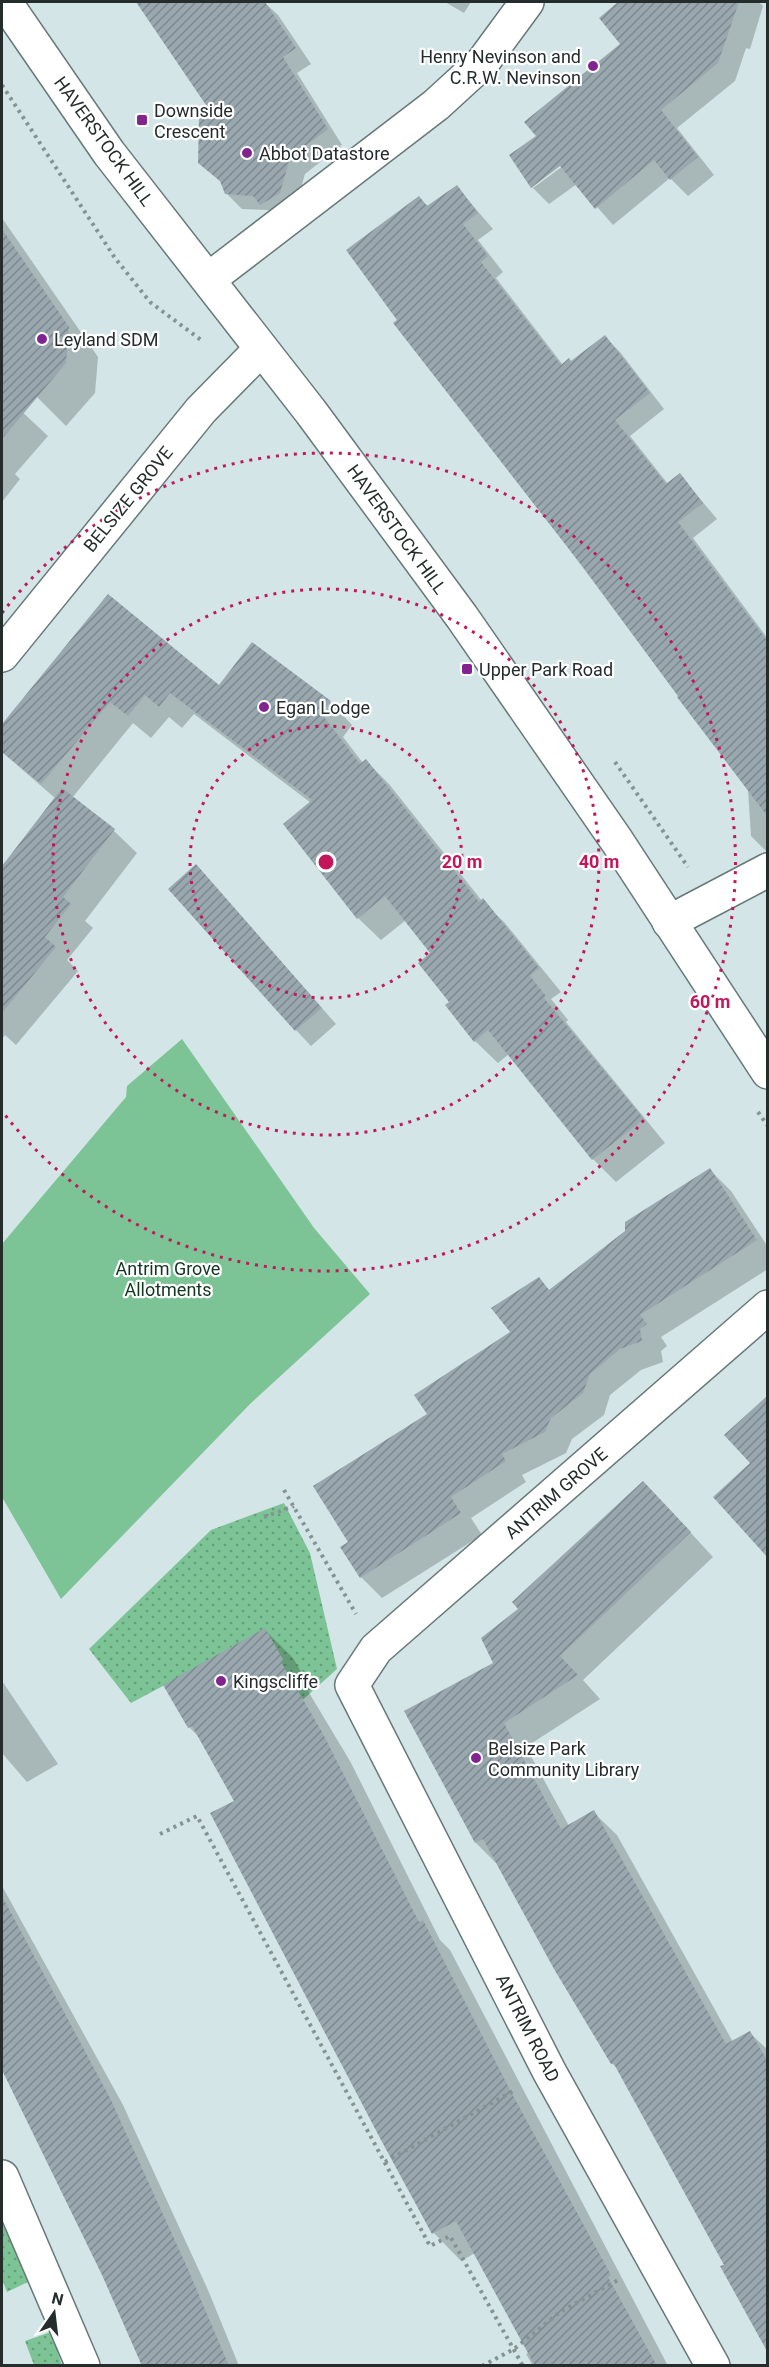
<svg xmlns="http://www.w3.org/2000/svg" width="769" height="2367" font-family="Roboto,sans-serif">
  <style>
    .grass { fill: url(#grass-dots) }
    .garden { fill: #7cc395 }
    .shadow { fill: #0003; fill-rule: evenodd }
    .building { fill: url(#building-hatch) }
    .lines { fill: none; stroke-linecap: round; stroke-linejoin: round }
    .minor-casing { stroke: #677879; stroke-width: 36 }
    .primary-casing { stroke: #677879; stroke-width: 36 }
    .path { stroke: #869394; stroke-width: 4; stroke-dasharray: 3 4.5; stroke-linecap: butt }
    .minor { stroke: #fff; stroke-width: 33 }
    .primary { stroke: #fff; stroke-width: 33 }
    .ring { fill: none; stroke: #c2185b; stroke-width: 3; stroke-dasharray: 3 6 }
    .poi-dot { fill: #82248f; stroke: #fff; stroke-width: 2 }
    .labels { text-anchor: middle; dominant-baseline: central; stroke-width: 4.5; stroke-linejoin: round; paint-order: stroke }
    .poi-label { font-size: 18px; fill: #252c2c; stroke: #fff; text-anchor: start }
    .street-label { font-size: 18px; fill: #252c2c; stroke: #fff }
    .park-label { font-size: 18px; fill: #103620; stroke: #fff }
    .centre { fill: #c2185b; stroke: #fff; stroke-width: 3 }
    .ring-label { font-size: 18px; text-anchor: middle; font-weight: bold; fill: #c2185b; stroke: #fff; stroke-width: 4.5; stroke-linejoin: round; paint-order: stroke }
  </style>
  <defs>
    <pattern id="grass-dots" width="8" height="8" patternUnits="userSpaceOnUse" patternTransform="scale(1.5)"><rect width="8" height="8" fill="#7cc395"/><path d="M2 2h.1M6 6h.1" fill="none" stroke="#659f7a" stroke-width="1.8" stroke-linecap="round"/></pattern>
    <pattern id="building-hatch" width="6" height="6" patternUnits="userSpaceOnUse" patternTransform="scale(1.5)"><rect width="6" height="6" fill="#99a8af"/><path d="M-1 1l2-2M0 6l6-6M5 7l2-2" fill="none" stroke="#7d898f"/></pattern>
  </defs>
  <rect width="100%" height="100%" fill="#d3e5e7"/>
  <path class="grass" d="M284 1503 310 1553 337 1669 297 1705 251 1639 131 1703 89 1649 211 1530Z
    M2 2223 32 2280 7 2292 2 2279Z
    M51 2332 62 2365H34L25 2341Z"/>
  <path class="garden" d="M182 1039 314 1228 370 1294 251 1403 61 1599 2 1497V1244L126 1097 127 1086Z"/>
  <path class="shadow" d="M138 2H253L255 5 264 2 278 15 311 64 297 73 342 145 305 174 295 208 277 220 268 210 242 209 226 193 223 184 200 163 210 108Z
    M445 2H471L464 13Z
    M621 2H759L763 6 750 49 746 48 735 81 677 128 714 175 688 196 670 178 613 225 577 184 549 204 532 187 538 137 622 45 601 18ZM566 161 567 163 533 188V184Z
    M457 187 493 229 478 240 503 272 496 278 563 365 571 362 605 337 620 352 664 409 630 436 668 484 680 475 717 519 693 538 768 639 766 851 751 836 748 790 399 320 419 198 429 207Z
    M2 218 98 357 95 393 66 426 37 397 2 346Z
    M2 393 48 436 15 474 20 479 2 502Z
    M109 596 220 687 330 702 352 725 343 737 363 763 366 761 389 784 482 901 505 923 561 992 551 999 568 1020 566 1022 665 1143 616 1182 593 1159 509 1054 498 1063 475 1041 451 1002 432 953 406 920 381 940 358 918 311 803 194 714 182 728 169 717 151 738 133 723 72 798 114 831 137 853 85 921 93 928 67 960 78 971 16 1045 5 1035 2 1039V886L20 863 55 798 2 752V727Z
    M211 882 336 1024 311 1046 296 1030Z
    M710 1170 731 1191 768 1247V1269L661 1337 667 1346 661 1351 663 1362 641 1370 610 1395 604 1415 572 1439 566 1453 522 1475 526 1482 471 1518 482 1535 382 1598 361 1577 351 1543 429 1414 513 1333 539 1279 550 1291Z
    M666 1506 713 1557 583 1680 600 1699 526 1747 569 1826 593 1812 617 1835 733 2042 750 2033 768 2050V2350L726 2265 619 2070 612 2063 499 1866 476 1843 495 1664Z
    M265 1630 293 1658 311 1689 308 1691 350 1761 440 1940 450 1950 668 2366H533L526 2354 529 2353 475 2253 461 2261 434 2233 236 1802 200 1738 189 1727Z
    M2 1681 58 1764 27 1782 2 1753Z
    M2 1886 123 2105 208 2290 239 2366H143L103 2274 2 2068Z"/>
  <path class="building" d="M136 2H265L296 48 283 57 328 129 290 158 280 193 260 205 253 196 225 194 220 181 198 163 199 117 208 108Z
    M618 2H739L718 63 661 110 698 157 670 180 654 160 595 209 560 166 531 188 509 155 536 136 524 122 620 44 599 18Z
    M457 185 478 213 463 224 488 256 481 262 561 365 569 358 571 361 605 335 650 393 615 420 666 484 680 473 703 503 678 522 768 642V817L677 697 678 696 586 571 393 323 397 320 346 250 419 196 427 206Z
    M2 229 69 327 66 363 2 439Z
    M108 594 219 685 252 642 331 701 321 713 360 764 366 759 479 902 483 898 539 968 530 976 546 996 544 998 644 1119 592 1160 488 1030 474 1042 445 1005 449 1002 418 963 430 953 385 896 357 919 283 824 312 800 170 693 159 707 145 695 128 716 110 702 41 784 2 752V724Z
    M62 788 115 829 63 897 71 904 45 937 56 947 2 1013V866Z
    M196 864 322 1008 295 1031 168 889Z
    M710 1168 757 1240 640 1315 647 1324 640 1329 642 1341 620 1349 590 1374 583 1393 551 1418 545 1432 502 1454 506 1461 451 1497 461 1513 360 1578 340 1547 348 1542 313 1486 427 1414 414 1395 510 1332 491 1308 539 1277 549 1290 625 1231V1222Z
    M768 1395V1558L713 1497 750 1463 724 1435Z
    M643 1481 691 1532 560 1656 578 1675 504 1723 561 1829 594 1810 726 2044 750 2031 768 2062V2353L720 2266 724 2265 614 2064H611L554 1969 483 1839 475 1843 404 1711 493 1663 481 1638 518 1609 512 1602Z
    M265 1628 284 1661 281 1662 322 1732 419 1922 423 1920 511 2092 611 2275 608 2277 657 2366H535L456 2221 432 2234 381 2140 210 1813 234 1801 192 1726 188 1728 163 1685Z
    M2 1896 110 2098 187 2267 229 2366H142L102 2275 2 2070Z"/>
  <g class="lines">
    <g class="minor-casing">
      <path id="minor" d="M209 279 436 105 483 62 527 2
        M2 655 201 410 261 349
        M669 922 768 870
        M2 2177 83 2366
        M713 2366 549 2071 352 1685 376 1649 768 1307"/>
    </g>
    <g class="primary-casing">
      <path id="primary" d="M5 2 109 153 311 412 462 617 617 841 768 1072"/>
    </g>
    <path class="path" d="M2 85 115 258 150 302 201 340
      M615 762 688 867
      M758 1112 768 1126
      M284 1490 356 1614
      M264 1517 294 1506
      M160 1834 197 1816 430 2246 450 2236 523 2366
      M385 2162 515 2090
      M482 2366 514 2349 560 2312 618 2280"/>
    <use href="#minor" class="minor"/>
    <use href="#primary" class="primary"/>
  </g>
  <g class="ring">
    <circle cx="326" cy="862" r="136"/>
    <circle cx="326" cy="862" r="273"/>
    <path d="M2 613A409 409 0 1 1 2 1111"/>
  </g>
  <g class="poi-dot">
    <circle cx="593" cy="66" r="6"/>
    <rect x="136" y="114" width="12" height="12" rx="3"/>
    <circle cx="247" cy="153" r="6"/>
    <circle cx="42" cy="339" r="6"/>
    <rect x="461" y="663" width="12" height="12" rx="3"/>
    <circle cx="264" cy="707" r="6"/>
    <circle cx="221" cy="1681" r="6"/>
    <circle cx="476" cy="1758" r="6"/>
  </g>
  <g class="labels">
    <g class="poi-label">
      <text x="581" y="56" text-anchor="end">Henry Nevinson and<tspan x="581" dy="21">C.R.W. Nevinson</tspan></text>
      <text x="154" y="110">Downside<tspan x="154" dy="21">Crescent</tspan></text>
      <text x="259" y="153">Abbot Datastore</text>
      <text x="54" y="339">Leyland SDM</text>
      <text x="479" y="669">Upper Park Road</text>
      <text x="276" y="707">Egan Lodge</text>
      <text x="233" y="1681">Kingscliffe</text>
      <text x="488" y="1748">Belsize Park<tspan x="488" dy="21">Community Library</tspan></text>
    </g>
    <g class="street-label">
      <text transform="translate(104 141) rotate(54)">HAVERSTOCK HILL</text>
      <text transform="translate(128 499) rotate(-51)">BELSIZE GROVE</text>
      <text transform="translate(397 529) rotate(54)">HAVERSTOCK HILL</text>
      <text transform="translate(556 1493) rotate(-41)">ANTRIM GROVE</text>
      <text transform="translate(528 2028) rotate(63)">ANTRIM ROAD</text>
    </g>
    <g class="park-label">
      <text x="168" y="1268">Antrim Grove<tspan x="168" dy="21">Allotments</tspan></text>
    </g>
  </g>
  <circle cx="326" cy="862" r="9" class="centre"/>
  <g class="ring-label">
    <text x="462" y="868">20 m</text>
    <text x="599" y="868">40 m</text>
    <text x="710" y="1008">60 m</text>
  </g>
  <rect width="769" height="2367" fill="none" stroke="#252c2c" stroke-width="6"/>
  <g transform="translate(54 2313) rotate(14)" stroke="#ffffff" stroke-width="4.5" paint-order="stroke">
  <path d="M0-4.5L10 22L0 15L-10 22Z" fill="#252c2c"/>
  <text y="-9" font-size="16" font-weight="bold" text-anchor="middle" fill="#252c2c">N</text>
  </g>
</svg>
